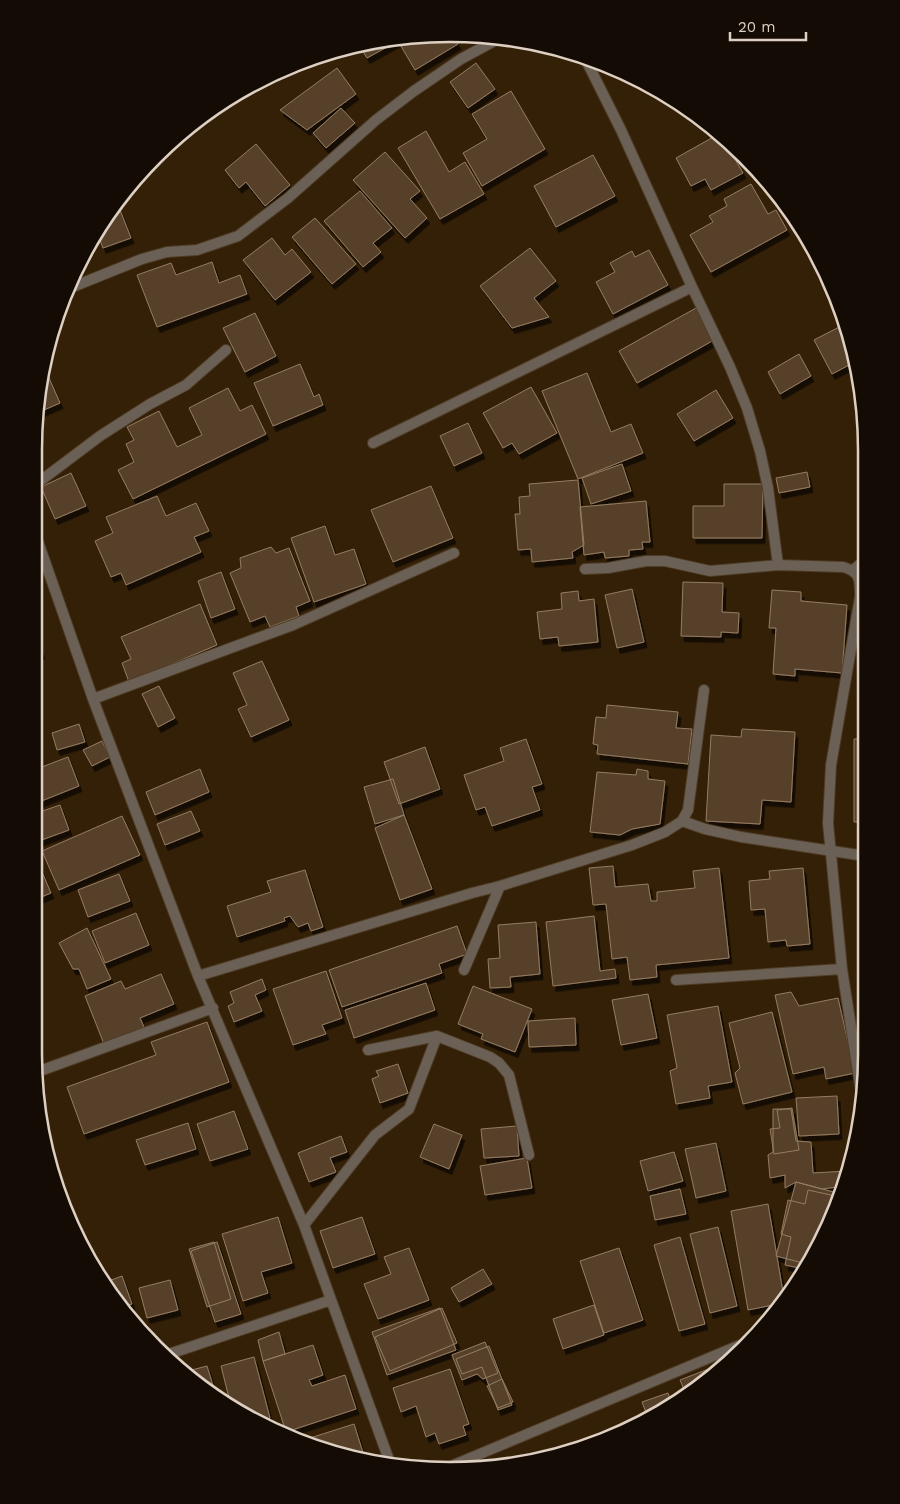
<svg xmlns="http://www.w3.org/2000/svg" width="900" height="1504" font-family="'Work Sans',sans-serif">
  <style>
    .building { fill: #574129; stroke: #947c62; filter: url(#shadow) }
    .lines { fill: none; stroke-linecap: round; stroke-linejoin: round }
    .street-casing { stroke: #4f3c25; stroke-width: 12 }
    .street { stroke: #6a6055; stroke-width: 10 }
    .rim { fill: none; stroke: #ddcfc2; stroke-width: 2.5 }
  </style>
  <defs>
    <filter id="shadow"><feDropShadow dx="3" dy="5.5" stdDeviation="0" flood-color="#0009"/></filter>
  </defs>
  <rect width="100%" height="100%" fill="#342007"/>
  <path class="building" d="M450 34H452L458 44 415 70 398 41 367 58 359 45 369 42Z
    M476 63 495 89 468 108 450 82Z
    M337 68 356 94 307 130 280 110Z
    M511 91 545 149 482 186 463 153 487 139 472 114Z
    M341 108 355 123 326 148 313 133Z
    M426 131 449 172 465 162 484 194 440 219 398 148Z
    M717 135 726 143 743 173 711 190 705 179 691 186 676 158Z
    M256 144 290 185 265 206 246 182 239 188 225 170Z
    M385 152 420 191 410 199 427 218 405 238 353 180Z
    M593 155 615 196 556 227 534 186Z
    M751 184 768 214 776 210 787 230 711 272 690 235 713 222 709 216 727 206 724 199Z
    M360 191 392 228 373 243 381 252 363 267 324 221Z
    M120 210 131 238 103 248 97 233 109 212 110 214Z
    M315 218 356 264 332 284 292 237Z
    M272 238 285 255 292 249 311 272 275 300 243 260Z
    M530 248 556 281 534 298 549 317 512 328 480 286Z
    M649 250 668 285 613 314 596 282 615 272 610 263 632 251 635 257Z
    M212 262 219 283 240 275 247 294 157 327 137 275 171 263 176 275Z
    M696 308 714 340 637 383 619 351Z
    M841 309 844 316 853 363 832 374 814 340 845 324 838 310Z
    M255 313 276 356 245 372 223 328Z
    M799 354 811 376 780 394 768 372Z
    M300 364 314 397 319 394 323 405 273 426 254 383Z
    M587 373 611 432 631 424 643 453 578 479 542 391Z
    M49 378 60 403 37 413 43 380Z
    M531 387 557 433 519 454 512 443 503 448 483 413Z
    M228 388 240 411 252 405 266 434 133 499 118 470 134 462 126 444 134 440 127 427 159 411 177 447 202 435 189 408Z
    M716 390 733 418 694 441 677 414Z
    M468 423 482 453 454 466 440 436Z
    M622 464 631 491 591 504 582 478Z
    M807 472 810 487 779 493 776 478Z
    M71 473 86 506 55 519 41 487Z
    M578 480 584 545 572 552 573 558 532 562 531 549 518 550 515 514H520L519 497 530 496 529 484Z
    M724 484H763L762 538H693V506H724Z
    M431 486 453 538 393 562 371 510Z
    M157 496 166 516 196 503 209 531 194 537 201 552 126 585 121 573 111 577 95 541 113 533 106 517Z
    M646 501 650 542H642L643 549 629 550V556L605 558 604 552 584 555 580 507Z
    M325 526 335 555 354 549 366 584 314 602 291 538Z
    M271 547 276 553 289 548 310 601 296 607 299 616 270 627 265 616 250 622 230 573 241 568 240 558Z
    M221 572 235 609 211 618 198 581Z
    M683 582 723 583 722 612 739 613 738 633 721 632V637L681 636Z
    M632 589 644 642 617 648 605 595Z
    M772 590 801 592V601L847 605 842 673 795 669V676L773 674 776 628H769Z
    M578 591 579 601 594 599 598 642 559 646 558 637 540 639 537 612 562 609 561 593Z
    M200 604 217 645 129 682 122 663 131 659 121 637Z
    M34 637 42 653 34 656Z
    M865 642V674L859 673Z
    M262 661 289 720 251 737 238 709 247 705 233 673Z
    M159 686 175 718 158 727 142 694Z
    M607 705 678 712 676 728 692 729 688 764 597 754 598 745 593 744 596 717 606 718Z
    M79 724 85 742 57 750 52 733Z
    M742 729 795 732 791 802 762 800 760 824 706 821 711 735 741 737Z
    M526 739 542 784 532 787 540 810 492 826 485 807 476 810 464 775 504 761 500 748Z
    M854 739H865V822H854Z
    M102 741 110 757 92 766 83 750Z
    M425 747 440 789 399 804 384 762Z
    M68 757 79 786 34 804V770Z
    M200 769 209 792 155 815 146 792Z
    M637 769 648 771V779L665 781 660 824 632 829 620 835 590 832 597 772 636 775Z
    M393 779 404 815 375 824 364 787Z
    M60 805 69 830 36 842 34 837V814Z
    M191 811 200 831 165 845 157 824Z
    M404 815 432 889 400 900 375 828Z
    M122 816 140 855 59 890 42 851Z
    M34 858H36L51 893 34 900Z
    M613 866 615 887 648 884 651 901H657V892L695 888 693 871 719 868 729 958 656 965 657 977 630 980 627 957 612 959 606 904 593 905 589 868Z
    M803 868 810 944 787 946 786 940 768 942 765 909 751 910 749 881 770 879 769 871Z
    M305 870 323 927 311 931 308 923 298 927 290 916 284 918 285 921 237 937 227 906 271 892 267 881Z
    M119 874 130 901 88 917 78 890Z
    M136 913 149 945 105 963 92 931Z
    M594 916 600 971 615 969 616 978 553 986 546 922Z
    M536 922 540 974 510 977 511 987 490 988 488 959 500 958 498 925Z
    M457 926 467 954 439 964 442 973 342 1007 329 970Z
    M87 928 111 979 87 989 79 969H73L59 943Z
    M326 971 342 1018 322 1025 326 1034 293 1045 273 989Z
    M161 974 174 1004 140 1018 144 1027 104 1044 85 996 121 981 125 989Z
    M262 979 266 990 255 995 262 1011 234 1022 228 1006 234 1003 230 992Z
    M426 983 435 1010 354 1038 345 1010Z
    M473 986 532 1009 515 1052 481 1039 483 1034 458 1024Z
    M791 992 799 1006 838 998 855 1073 826 1079 824 1067 793 1074 775 995Z
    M648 994 657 1038 621 1045 612 1000Z
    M718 1006 732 1082 708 1086 710 1098 676 1104 670 1071 677 1068 667 1015Z
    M772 1012 792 1092 743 1104 735 1073 740 1068 729 1023Z
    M575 1018 576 1045 529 1047 528 1021Z
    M207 1022 229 1082 84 1134 67 1087 156 1055 151 1042Z
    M398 1064 408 1093 380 1103 372 1079 379 1076 376 1071Z
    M837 1096 839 1134 799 1136 796 1098Z
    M792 1108 799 1150 774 1154 770 1129 780 1128 777 1110Z
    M773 1109H791L796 1141 811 1142 813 1173 847 1171 845 1186 822 1189 796 1182 785 1188V1175L770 1178 768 1155 773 1152Z
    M234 1111 248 1149 210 1161 197 1124Z
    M188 1123 196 1149 145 1165 136 1140Z
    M434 1124 462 1135 449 1169 420 1157Z
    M517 1126 519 1156 484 1158 481 1129Z
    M341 1136 347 1152 330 1158 336 1172 309 1182 298 1153Z
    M716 1143 726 1191 696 1198 685 1149Z
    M674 1152 683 1181 648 1191 640 1161Z
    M527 1158 532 1188 485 1195 480 1166Z
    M796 1182 841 1194 807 1264 776 1256Z
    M680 1189 686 1214 655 1220 650 1196Z
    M808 1190 840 1197 804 1269 785 1265 791 1237 781 1234 788 1200 805 1204Z
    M768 1204 784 1298 778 1304 748 1310 731 1211Z
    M278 1217 292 1263 261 1272 268 1293 243 1301 222 1234Z
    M362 1217 375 1254 333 1268 320 1231Z
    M718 1227 737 1306 710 1313 690 1234Z
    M680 1237 705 1324 679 1331 654 1245Z
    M214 1242 231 1299 207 1307 189 1249Z
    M217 1242 241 1314 215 1322 191 1251Z
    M409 1248 429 1300 378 1319 364 1284 391 1274 384 1257Z
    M619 1248 643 1320 604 1333 580 1261Z
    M483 1269 492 1284 459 1302 451 1288Z
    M122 1276 132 1304 120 1308 106 1282Z
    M170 1280 178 1310 147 1318 139 1288Z
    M594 1305 604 1335 563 1349 553 1319Z
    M440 1308 456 1350 387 1375 372 1332Z
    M442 1308 457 1343 390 1371 375 1337Z
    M279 1332 285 1354 263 1361 258 1340Z
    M485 1342 498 1373 483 1379 477 1374 462 1380 452 1355Z
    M313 1345 323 1375 309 1380 312 1386 345 1375 356 1409 286 1432 263 1361Z
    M489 1346 512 1405 498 1410 482 1367 462 1374 456 1359Z
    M254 1357 270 1418 261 1421 231 1406 221 1366Z
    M724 1363 703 1384 686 1394 680 1380Z
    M207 1366 215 1392 211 1393 188 1371Z
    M450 1369 469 1424 463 1426 466 1435 439 1444 435 1433 426 1437 416 1406 401 1412 393 1388Z
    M502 1379 513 1402 498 1408 487 1386Z
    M668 1393 671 1401 647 1415 642 1402Z
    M354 1424 364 1456 316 1448 309 1444 307 1439Z"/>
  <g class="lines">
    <g class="street-casing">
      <path id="street" d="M585 58 621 130 692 287 730 367 747 408 760 451 768 488 778 565 843 567C861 572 860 580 860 597L831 765 828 823 842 969 862 1098
        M70 288 142 259 167 252 197 250 238 236 288 198 376 120 414 91 461 59 498 39
        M373 443 692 287
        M35 485 100 436 150 404 186 385 226 350
        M35 533 93 699 198 976 304 1225 389 1460
        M585 569 608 568 646 561H665L710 571 778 565
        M853 570 865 560
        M93 699 293 625 454 553
        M682 821 705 829 741 837 865 856
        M464 970 500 886
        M198 976 472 893 500 886 632 845 665 832 682 821 688 810 704 690
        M676 980 842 969
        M368 1050 437 1036 490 1057 499 1063 509 1075 529 1155
        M37 1072 213 1008
        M304 1225 375 1135 409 1109 437 1036
        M169 1354 331 1300
        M444 1469 740 1345"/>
    </g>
    <use href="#street" class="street"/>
  </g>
  <path d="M0 0H900V1504H0ZM450 42H450A408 408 0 0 1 858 450V1054A408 408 0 0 1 450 1462H450A408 408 0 0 1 42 1054V450A408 408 0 0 1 450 42Z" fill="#140c04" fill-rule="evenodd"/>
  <path class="rim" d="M450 42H450A408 408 0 0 1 858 450V1054A408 408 0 0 1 450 1462H450A408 408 0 0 1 42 1054V450A408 408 0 0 1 450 42Z"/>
  <path d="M730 32v8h76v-8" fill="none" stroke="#ddcfc2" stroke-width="2.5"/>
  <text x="738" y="32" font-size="15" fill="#ddcfc2" stroke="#140c04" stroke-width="4" paint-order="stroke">20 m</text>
</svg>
